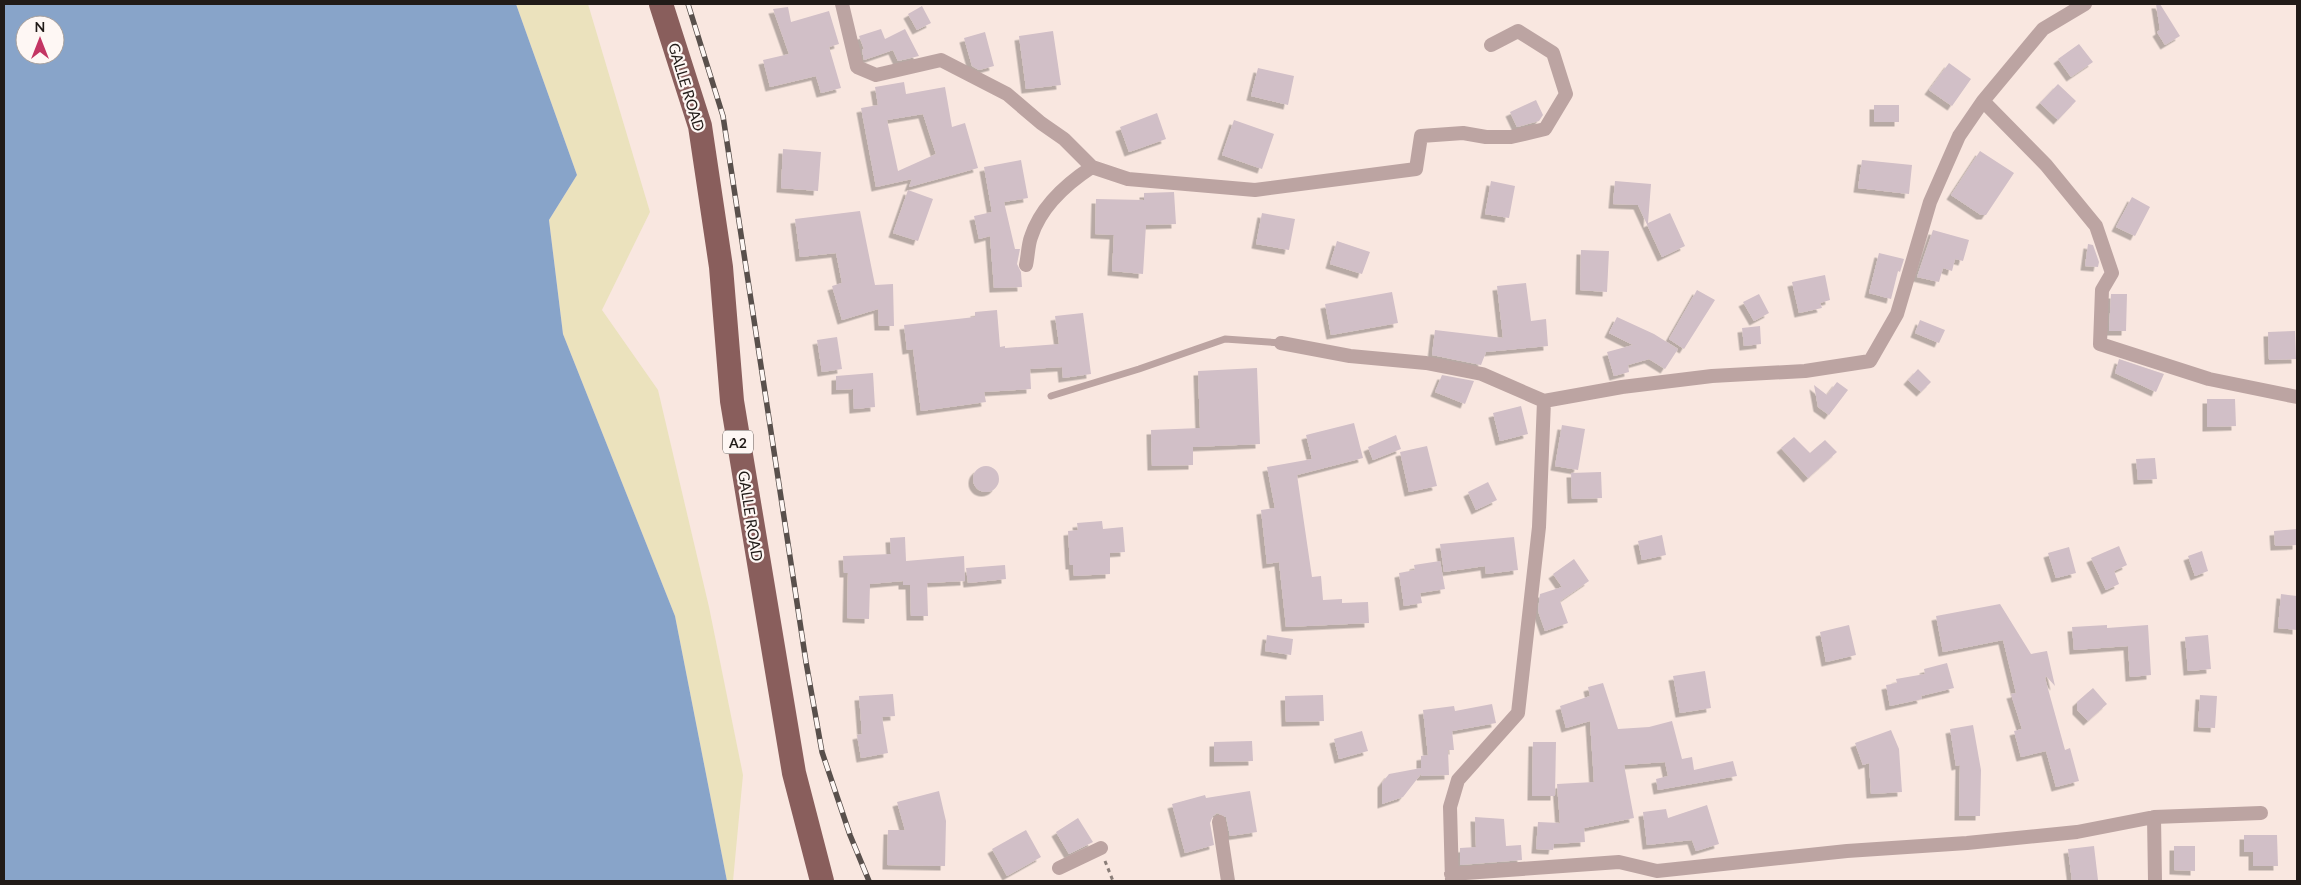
<svg xmlns="http://www.w3.org/2000/svg" width="2301" height="885" font-family="Lato,sans-serif">
  <style>
    .sand { fill: #ebe2bd }
    .water { fill: #88a4c9; fill-rule: evenodd }
    .building { fill: #d1bfc7; fill-rule: evenodd; filter: url(#shadow) }
    .lines { fill: none; stroke-linecap: round; stroke-linejoin: round }
    .path { stroke: #897d78; stroke-width: 3; stroke-dasharray: 4 4; stroke-linecap: butt }
    .service { stroke: #bca4a2; stroke-width: 7 }
    .minor { stroke: #bca4a2; stroke-width: 14 }
    .trunk { stroke: #895e5c; stroke-width: 24 }
    .rail-casing { stroke: #59504c; stroke-width: 5.5 }
    .rail { stroke: #fef7f4; stroke-width: 4; stroke-dasharray: 11; stroke-linecap: butt }
    .labels { text-anchor: middle; dominant-baseline: central; stroke-width: 4.5; stroke-linejoin: round; paint-order: stroke }
    .shield { fill: #fef7f4; stroke: #635d5a; stroke-width: 1 }
    .shield-label { font-size: 14px; font-weight: bold; fill: #211b18 }
    .street-label { font-size: 15px; fill: #211b18; stroke: #fef7f4 }
  </style>
  <defs>
    <filter id="shadow"><feDropShadow dx="-4.5" dy="4.5" stdDeviation="0" flood-color="#0004"/></filter>
  </defs>
  <rect width="100%" height="100%" fill="#f9e7e0"/>
  <path class="sand" d="M516 4H588L650 212 602 310 658 390 709 607 743 775 733 881H727L675 616 563 334 549 220 577 175Z"/>
  <path class="water" d="M4 4H516L577 175 549 220 563 334 675 616 727 881H4ZM25 25H55V55H25Z"/>
  <path class="building" d="M2156 4H2160L2180 36 2165 45 2157 32 2160 30Z
    M922 6 931 23 917 30 908 14Z
    M788 7 791 22 829 11 839 44 829 47 841 88 821 93 816 76 770 87 763 60 789 54 773 9Z
    M881 29 885 39 905 29 919 56 898 61 893 50 864 60 862 50 864 49 859 36Z
    M1053 31 1061 85 1026 89 1019 36Z
    M985 32 994 66 979 70 972 66 964 38Z
    M2079 44 2093 62 2071 77 2058 59Z
    M1949 63 1971 79 1952 106 1929 90Z
    M1258 68 1294 76 1288 105 1251 96Z
    M904 82 906 94 945 87 952 127 965 123 978 168 909 187 912 179 876 187 861 108 878 105 875 87ZM923 114 936 154 898 171 887 120Z
    M2058 84 2076 101 2058 120 2040 103Z
    M1536 100 1543 115 1539 121 1517 127 1510 112Z
    M1874 105H1899V122H1874Z
    M1157 113 1166 139 1129 152 1120 127Z
    M1234 120 1274 134 1262 169 1222 155Z
    M783 149 821 152 818 191 781 188Z
    M1980 151 2014 173 1986 215H1981L1951 195Z
    M1021 160 1028 198 1004 202 1015 249H1020L1017 264 1021 272 1022 287 994 288 990 236 979 239 974 216 992 212 984 167Z
    M1862 160 1912 165 1909 194 1858 188Z
    M1491 181 1515 186 1509 218 1485 214Z
    M1615 181 1651 184 1648 223 1670 213 1685 246 1662 257 1638 205 1613 204Z
    M908 190 933 199 918 241 893 233Z
    M1174 192 1176 224 1146 225 1143 274 1112 271 1114 235 1095 234 1096 199 1144 200V193Z
    M2132 197 2150 207 2135 236 2116 227Z
    M860 211 875 285 893 284 894 326H879L878 309 842 320 832 286 842 283 836 253 800 257 795 219Z
    M1262 213 1295 219 1289 250 1256 244Z
    M1933 230 1969 240 1963 261 1955 259 1952 271 1943 268 1939 282 1917 277Z
    M1337 241 1370 252 1362 274 1330 264Z
    M2088 244 2093 245 2099 262 2098 267 2085 266Z
    M1581 250 1609 251 1607 292 1580 290Z
    M1879 253 1904 259 1900 272 1898 271 1891 299 1869 293Z
    M1825 275 1830 300 1820 303 1822 308 1799 313 1792 282Z
    M1526 283 1531 321 1546 319 1548 346 1486 352 1481 365 1432 355 1435 330 1503 338 1497 286Z
    M1697 290 1715 300 1684 349 1669 339Z
    M1392 292 1398 323 1331 335 1325 304Z
    M1759 294 1769 313 1754 321 1743 302Z
    M2111 294H2127L2126 331H2109Z
    M997 310 1000 347 1005 346V348L1059 344 1055 316 1083 313 1091 374 1063 378 1062 367 1030 369 1031 389 984 392 986 402 921 411 913 349 907 350 904 325 975 317V312Z
    M1617 317 1654 334 1678 349 1665 369 1649 359 1628 365 1629 372 1614 376 1607 352 1633 345 1609 333Z
    M1920 320 1945 330 1939 343 1915 333Z
    M1760 326 1761 344 1744 346 1742 328Z
    M2295 331 2296 359 2269 360 2268 332Z
    M837 337 842 369 822 372 817 340Z
    M2119 359 2164 374 2156 392 2115 373Z
    M1257 368 1260 444 1193 447V465L1152 466 1151 430 1200 428 1198 371Z
    M1918 369 1931 382 1921 392 1908 380Z
    M873 373 875 407 854 409 853 389 836 390V376Z
    M1442 375 1474 381 1465 404 1435 392Z
    M1837 382 1848 390 1829 415 1818 407 1814 385 1827 395Z
    M2207 399H2235L2236 426 2207 427Z
    M1521 406 1528 434 1500 441 1493 413Z
    M1354 423 1363 458 1297 475 1312 577 1321 576 1323 600 1342 599V603L1368 602 1369 623 1286 627 1279 562 1267 564 1261 510 1275 508 1267 467 1312 459 1306 435Z
    M1562 425 1585 429 1578 470 1555 466Z
    M1396 435 1401 449 1373 460 1368 447Z
    M1794 437 1810 453 1825 440 1837 452 1808 478 1781 448Z
    M1427 446 1437 486 1409 492 1400 452Z
    M2155 458 2157 479 2138 480 2136 459Z
    M973 479a13 13 0 1 1 26 0a13 13 0 1 1-26 0Z
    M1601 472 1602 498 1572 499 1571 473Z
    M1488 482 1497 500 1476 510 1468 492Z
    M1102 521 1103 529 1123 527 1125 552 1110 553V574L1074 576 1073 565H1070L1068 531 1078 530 1077 523Z
    M2297 529V545L2275 546 2274 531Z
    M1662 535 1666 555 1642 560 1638 541Z
    M905 537 906 561 964 556 965 581 927 583 928 616H911L910 585H903V581L870 584 869 619 847 618 848 573H844L843 556 891 554 890 538Z
    M1514 537 1518 570 1486 574 1485 566 1444 572 1440 544Z
    M2119 546 2127 565 2114 571 2119 584 2106 590 2091 558Z
    M2069 547 2076 573 2056 578 2048 553Z
    M2202 551 2208 571 2195 576 2188 556Z
    M1574 559 1589 581 1560 601 1568 623 1545 631 1538 611 1540 594 1562 587 1553 574Z
    M1440 561 1445 589 1420 593 1422 603 1404 606 1399 573 1415 570 1414 565Z
    M1005 565 1006 579 968 583 966 568Z
    M2281 594 2297 596V630L2278 628Z
    M2000 604 2031 654 2047 651 2055 686 2046 676 2045 678 2065 750 2070 748 2079 781 2056 787 2046 751 2021 757 2014 731 2022 729 2011 694 2016 693 2003 640 1943 652 1936 616Z
    M1849 625 1856 655 1826 662 1820 632Z
    M2107 625V628L2148 625 2151 675 2130 677 2128 646 2074 650 2072 627Z
    M1267 635 1293 639 1291 655 1265 651Z
    M2208 635 2211 669 2188 671 2185 637Z
    M1947 663 1954 688 1921 696 1922 699 1890 706 1886 685 1897 683 1896 679 1925 674 1924 669Z
    M1705 671 1711 708 1680 713 1673 676Z
    M1603 683 1618 729 1649 727 1672 721 1682 759 1692 757 1694 770 1733 761 1737 776 1658 790 1656 779 1668 776 1665 762 1624 765 1634 818 1584 828 1585 842 1554 844 1553 850 1536 849 1538 822 1560 823 1557 784 1594 782 1590 721 1566 728 1560 706 1590 696 1588 687Z
    M2093 688 2107 704 2088 721 2077 710V702Z
    M893 694 895 716 882 717 888 753 861 758 857 735 862 734 859 696Z
    M1323 695 1324 721 1286 722 1285 696Z
    M2200 695 2217 696 2215 728 2198 727Z
    M1492 704 1496 723 1452 731 1454 750H1448L1449 775 1421 776V774L1403 797 1382 804V783L1389 774 1421 768V756L1428 755 1423 710 1454 706 1455 711Z
    M1973 725 1981 770 1980 816H1959L1960 765 1956 766 1950 729Z
    M1891 730 1899 749 1902 792 1871 794 1869 763 1863 765 1855 743Z
    M1362 731 1368 751 1339 759 1334 739Z
    M1252 741 1253 761 1214 762V742Z
    M1533 742H1556L1555 796H1532Z
    M939 791 946 821 945 866 887 865 888 830H905L897 802Z
    M1250 791 1257 832 1230 836 1226 817 1217 813 1213 816 1210 823 1214 845 1185 853 1172 804 1205 795 1206 798Z
    M1707 805 1719 844 1696 851 1692 840 1647 845 1643 812 1666 809 1668 818Z
    M1475 817 1504 819 1506 846 1521 845 1522 860 1460 865V848L1476 847Z
    M1078 818 1093 842 1069 854 1056 832Z
    M1026 830 1041 857 1007 876 992 849Z
    M2244 835H2277L2278 866H2253V852H2244Z
    M2094 846 2098 880 2072 881 2068 849Z
    M2174 846H2195V871L2174 870Z"/>
  <g class="lines">
    <path class="path" d="M1105 861 1113 881"/>
    <path class="service" d="M1051 396 1139 369 1225 339 1281 343"/>
    <path class="minor" d="M842 4 857 67 876 75 941 60 1007 94 1041 123 1064 139 1092 167 1128 179 1255 190 1416 169 1421 136 1463 133 1486 137H1511L1545 129 1566 94 1553 53 1518 31 1491 45
      M1983 101 2046 165 2096 226 2112 273 2102 290 2100 344 2209 379 2297 397
      M1026 265C1028 256 1028 245 1031 237 1041 206 1066 184 1092 167
      M1281 343 1350 356 1426 363 1482 374 1544 401
      M2154 817 2155 881
      M1219 822 1228 881
      M1059 868 1101 848
      M1451 874 1619 862 1657 871 1847 851 1967 843 2077 832 2154 817 2261 813
      M1452 881 1450 807 1458 780 1518 713 1539 527 1544 401 1622 387 1712 376 1805 371 1870 361 1897 314 1930 202 1959 136 1983 101 2043 29 2085 4"/>
    <path class="trunk" d="M661 4 700 126 721 267 732 401 794 773 822 881"/>
    <g class="rail-casing">
      <path id="rail" d="M688 4 723 116 806 662 822 752 850 835 869 881"/>
    </g>
    <use href="#rail" class="rail"/>
  </g>
  <g class="labels">
    <rect class="shield" x="723" y="430.5" width="30" height="23" rx="4"/>
    <g class="shield-label">
      <text x="738" y="442">A2</text>
    </g>
    <g class="street-label">
      <text transform="translate(687 87) rotate(73)">GALLE ROAD</text>
      <text transform="translate(751 516) rotate(81)">GALLE ROAD</text>
    </g>
  </g>
  <rect width="2301" height="885" fill="none" stroke="#211b18" stroke-width="10"/>
  <g transform="translate(40 40)"><circle r="24" fill="#fef7f4" stroke="#a69f9c"/>
  <path d="M0-4L9 19L0 12L-9 19Z" fill="#c33563"/>
  <text y="-8" font-size="14" font-weight="bold" text-anchor="middle" fill="#211b18">N</text>
  </g>
</svg>
